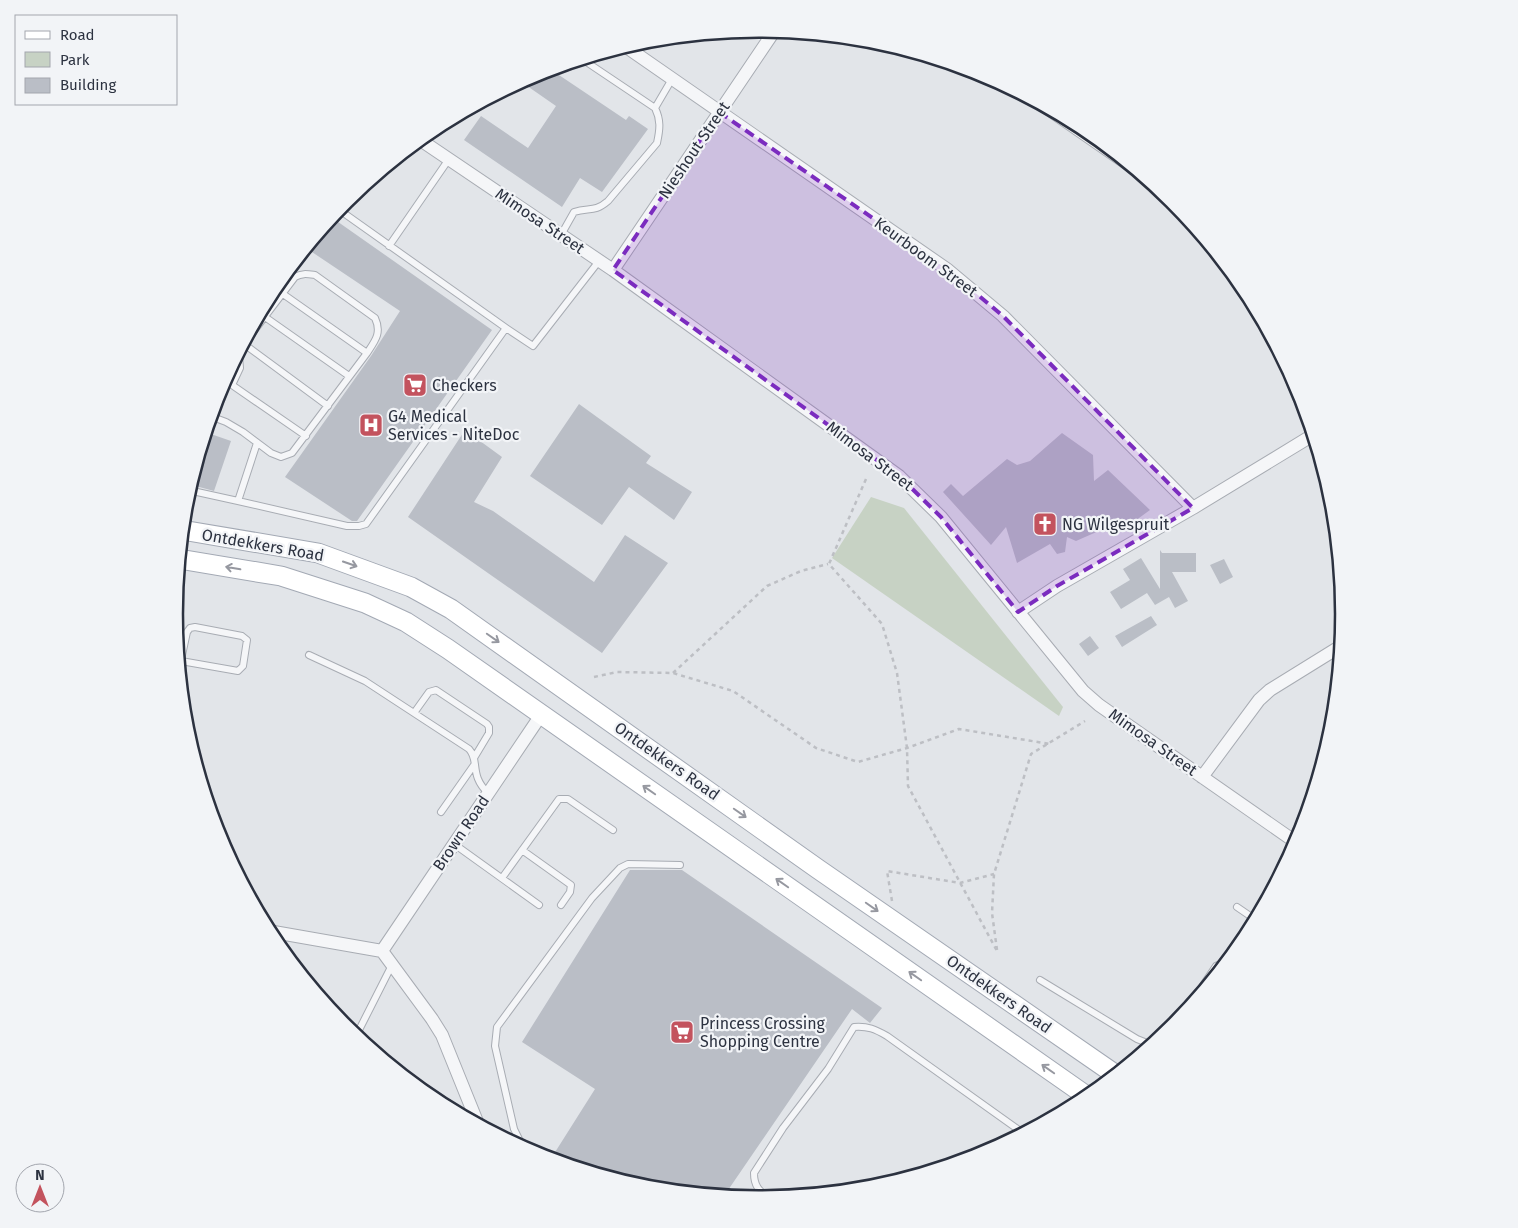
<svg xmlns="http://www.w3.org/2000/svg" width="1518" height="1228" font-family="'Fira Sans',sans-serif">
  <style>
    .green { fill: #c7d2c4 }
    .building { fill: #babec6 }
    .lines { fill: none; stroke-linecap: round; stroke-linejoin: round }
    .service-casing { stroke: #a8acb3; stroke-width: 8 }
    .minor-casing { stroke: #a8acb3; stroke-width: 14 }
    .primary-casing { stroke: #a3a9b4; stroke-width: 21 }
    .path { stroke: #bdbfc4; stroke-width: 2.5; stroke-dasharray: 4 4; stroke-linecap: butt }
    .service { stroke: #f5f6f8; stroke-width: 6 }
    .minor { stroke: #f5f6f8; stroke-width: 12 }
    .primary { stroke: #fff; stroke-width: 19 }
    .oneway { stroke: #9698a0 }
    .marked { fill: #7b2cbf; fill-opacity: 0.2; stroke: #7b2cbf; stroke-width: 4; stroke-dasharray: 10 6; stroke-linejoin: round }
    .labels { text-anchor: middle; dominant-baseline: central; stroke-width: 4.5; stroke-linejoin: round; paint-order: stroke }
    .street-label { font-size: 16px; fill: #2c3240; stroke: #f2f4f7 }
    .poi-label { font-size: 16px; fill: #2c3240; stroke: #f2f4f7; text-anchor: start }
    .rim { fill: none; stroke: #2c3240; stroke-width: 2.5 }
  </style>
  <rect width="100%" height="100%" fill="#e2e5e9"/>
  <path class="green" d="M871 497 904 508 1063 707 1059 716 832 558Z"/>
  <path class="building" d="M550 69 626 120 629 116 648 129 602 192 580 178 562 207 464 140 481 116 528 148 556 106 520 81 535 73Z
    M331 217 492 330 357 521H352L285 477 371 356 400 311 306 248Z
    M579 404 651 456 646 463 692 492 674 520 629 487 602 525 530 476Z
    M465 430 502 457 474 502 493 511 594 582 625 535 668 563 602 653 408 517Z
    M205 432 231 441 214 491 192 485 195 472 194 471Z
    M1062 433 1093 455 1094 481 1108 470 1150 510 1128 526 1117 523 1076 541 1067 537 1065 552 1057 554 1050 544 1017 563 1006 527 991 545 943 492 951 484 963 496 1007 459 1017 465 1030 461Z
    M1160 550 1162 553H1196V572H1172L1188 601 1175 608 1169 597 1155 605 1147 593 1121 609 1110 592 1130 580 1123 569 1141 558 1160 589Z
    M1224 559 1233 577 1220 584 1210 565Z
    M1151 616 1157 625 1122 647 1115 636Z
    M1090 636 1099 648 1088 656 1079 644Z
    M630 870H682L882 1008 870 1023 852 1009 724 1196 645 1188 559 1162 552 1157 595 1089 522 1042Z"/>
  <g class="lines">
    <g class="service-casing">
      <path id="service" d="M655 108 672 79
        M338 209 506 328
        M561 235 574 212C589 207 594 213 608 201L657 143C660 129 661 120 655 108L582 59
        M389 246 449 159
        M283 294 367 353
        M265 317 349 376
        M244 344 328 406
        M232 385 306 436
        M210 416 226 422 243 432 271 453 281 457 292 453 367 353C375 341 382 333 375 318L315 275C307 274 302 273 295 277L244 344 239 356 240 368 232 385 223 381
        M188 490 238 501 257 443
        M238 501 347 526H359L366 524 506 328 533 346 599 261
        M309 655 365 681 469 749C480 761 469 775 488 793
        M179 669 187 632 190 628 195 627 242 636 247 640 243 666 238 671 181 661
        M414 713 429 692 436 690 487 724 489 727V733L474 758
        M441 812 474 765
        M454 844 539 905
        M522 850 571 885 570 892 561 905
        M502 878 559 799H568L613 830
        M1237 907 1256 920
        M1040 980 1137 1039 1147 1043H1154
        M1185 1012 1216 966 1229 960
        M356 1036 392 965
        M536 1155 525 1148 520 1141 514 1129 495 1046 497 1027 592 898 620 868 628 864 680 865
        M769 1198C759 1191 754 1186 754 1173L783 1128 828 1069 854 1027C868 1026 875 1029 887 1036L1023 1133"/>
    </g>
    <g class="minor-casing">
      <path id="minor" d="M625 46 948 270 1003 316 1193 508
        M1044 106 1138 171
        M419 139 613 270 899 476 941 517 1083 691 1099 705 1297 843
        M613 270 775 30
        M1018 612 1057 586 1193 508 1313 435
        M1202 777 1259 700 1270 690 1341 646
        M268 931 382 951 432 1019 442 1035 478 1124
        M382 951 541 715"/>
    </g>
    <g class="primary-casing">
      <path id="primary" d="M182 530 318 553 411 587 451 609 818 869 1116 1075
        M179 559 281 576 365 603 406 622 448 649 1088 1097"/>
    </g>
    <path class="path" d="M866 479 829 564 882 624 897 673 907 748 908 786 997 951
      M673 673 767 586 801 571 828 564
      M594 677 617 672 673 673 733 691 816 748 858 762 907 748 959 729 1050 744
      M892 901 887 871 960 883 994 874
      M997 950 992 913 994 874 1031 754 1085 721"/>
    <use href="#service" class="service"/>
    <use href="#minor" class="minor"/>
    <use href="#primary" class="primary"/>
  </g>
  <defs><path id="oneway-shaft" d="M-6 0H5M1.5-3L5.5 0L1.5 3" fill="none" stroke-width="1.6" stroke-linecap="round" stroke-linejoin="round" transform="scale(1.25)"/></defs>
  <g class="oneway">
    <use href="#oneway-shaft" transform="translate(350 564) rotate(19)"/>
    <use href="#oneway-shaft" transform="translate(233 568) rotate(-170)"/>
    <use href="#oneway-shaft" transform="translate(493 638) rotate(35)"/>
    <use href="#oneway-shaft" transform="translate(649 790) rotate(-145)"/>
    <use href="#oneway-shaft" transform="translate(740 813) rotate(35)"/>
    <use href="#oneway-shaft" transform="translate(782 883) rotate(-145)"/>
    <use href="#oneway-shaft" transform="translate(872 907) rotate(35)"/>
    <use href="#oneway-shaft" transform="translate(915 976) rotate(-145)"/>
    <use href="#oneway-shaft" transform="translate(1048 1069) rotate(-145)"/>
  </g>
  <path class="marked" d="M719 112 948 270 1003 316 1193 508 1057 586 1018 612 941 517 899 476 613 270Z"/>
  <defs>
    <g id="supermarket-square" transform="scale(1.25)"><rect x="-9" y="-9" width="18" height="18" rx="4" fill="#c3535e" stroke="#f2f4f7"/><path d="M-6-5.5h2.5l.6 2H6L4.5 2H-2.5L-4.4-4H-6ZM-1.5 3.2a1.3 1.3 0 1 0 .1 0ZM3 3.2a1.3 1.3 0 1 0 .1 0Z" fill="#fff"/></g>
    <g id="hospital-square" transform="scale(1.25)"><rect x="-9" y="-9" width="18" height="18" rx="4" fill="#c3535e" stroke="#f2f4f7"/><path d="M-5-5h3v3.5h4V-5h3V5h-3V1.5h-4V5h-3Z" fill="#fff"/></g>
    <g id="church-square" transform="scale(1.25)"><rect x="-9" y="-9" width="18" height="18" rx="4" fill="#c3535e" stroke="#f2f4f7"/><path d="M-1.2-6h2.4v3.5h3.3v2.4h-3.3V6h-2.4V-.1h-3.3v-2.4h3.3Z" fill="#fff"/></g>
  </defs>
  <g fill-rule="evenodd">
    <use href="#supermarket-square" x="415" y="385"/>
    <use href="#hospital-square" x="371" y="425"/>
    <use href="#church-square" x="1045" y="524"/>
    <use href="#supermarket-square" x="682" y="1032"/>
  </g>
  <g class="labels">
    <g class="street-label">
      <text transform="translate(694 150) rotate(-56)">Nieshout Street</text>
      <text transform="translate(540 221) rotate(34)">Mimosa Street</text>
      <text transform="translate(926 257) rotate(36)">Keurboom Street</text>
      <text transform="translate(870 456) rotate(37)">Mimosa Street</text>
      <text transform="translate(263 545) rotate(10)">Ontdekkers Road</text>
      <text transform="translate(1153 742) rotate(35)">Mimosa Street</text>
      <text transform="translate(667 761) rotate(35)">Ontdekkers Road</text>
      <text transform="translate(461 833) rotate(-56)">Brown Road</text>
      <text transform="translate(999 994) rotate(35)">Ontdekkers Road</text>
    </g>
    <g class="poi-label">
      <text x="432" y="385">Checkers</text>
      <text x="388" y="416">G4 Medical<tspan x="388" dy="18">Services - NiteDoc</tspan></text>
      <text x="1062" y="524">NG Wilgespruit</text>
      <text x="700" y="1023">Princess Crossing<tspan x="700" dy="18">Shopping Centre</tspan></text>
    </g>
  </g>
  <path d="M0 0H1518V1228H0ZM183 614a576 576 0 1 1 1152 0a576 576 0 1 1-1152 0Z" fill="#f2f4f7" fill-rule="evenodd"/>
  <path class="rim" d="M183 614a576 576 0 1 1 1152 0a576 576 0 1 1-1152 0Z"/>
  <rect x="15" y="15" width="162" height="90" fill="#f2f4f7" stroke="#a3a6ae"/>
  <rect x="25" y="31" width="25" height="8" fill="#ffffff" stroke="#a3a6ae"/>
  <text x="60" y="40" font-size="15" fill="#2c3240">Road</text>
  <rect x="25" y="52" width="25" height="15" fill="#c7d2c4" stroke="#a3a6ae"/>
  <text x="60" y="65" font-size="15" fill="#2c3240">Park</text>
  <rect x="25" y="78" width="25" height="15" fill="#babec6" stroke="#a3a6ae"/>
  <text x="60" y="90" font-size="15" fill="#2c3240">Building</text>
  <g transform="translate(40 1188)"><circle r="24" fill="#f2f4f7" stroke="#a3a6ae"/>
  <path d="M0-4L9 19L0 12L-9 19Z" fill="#c3535e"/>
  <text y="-8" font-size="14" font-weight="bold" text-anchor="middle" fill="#2c3240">N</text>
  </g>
</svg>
